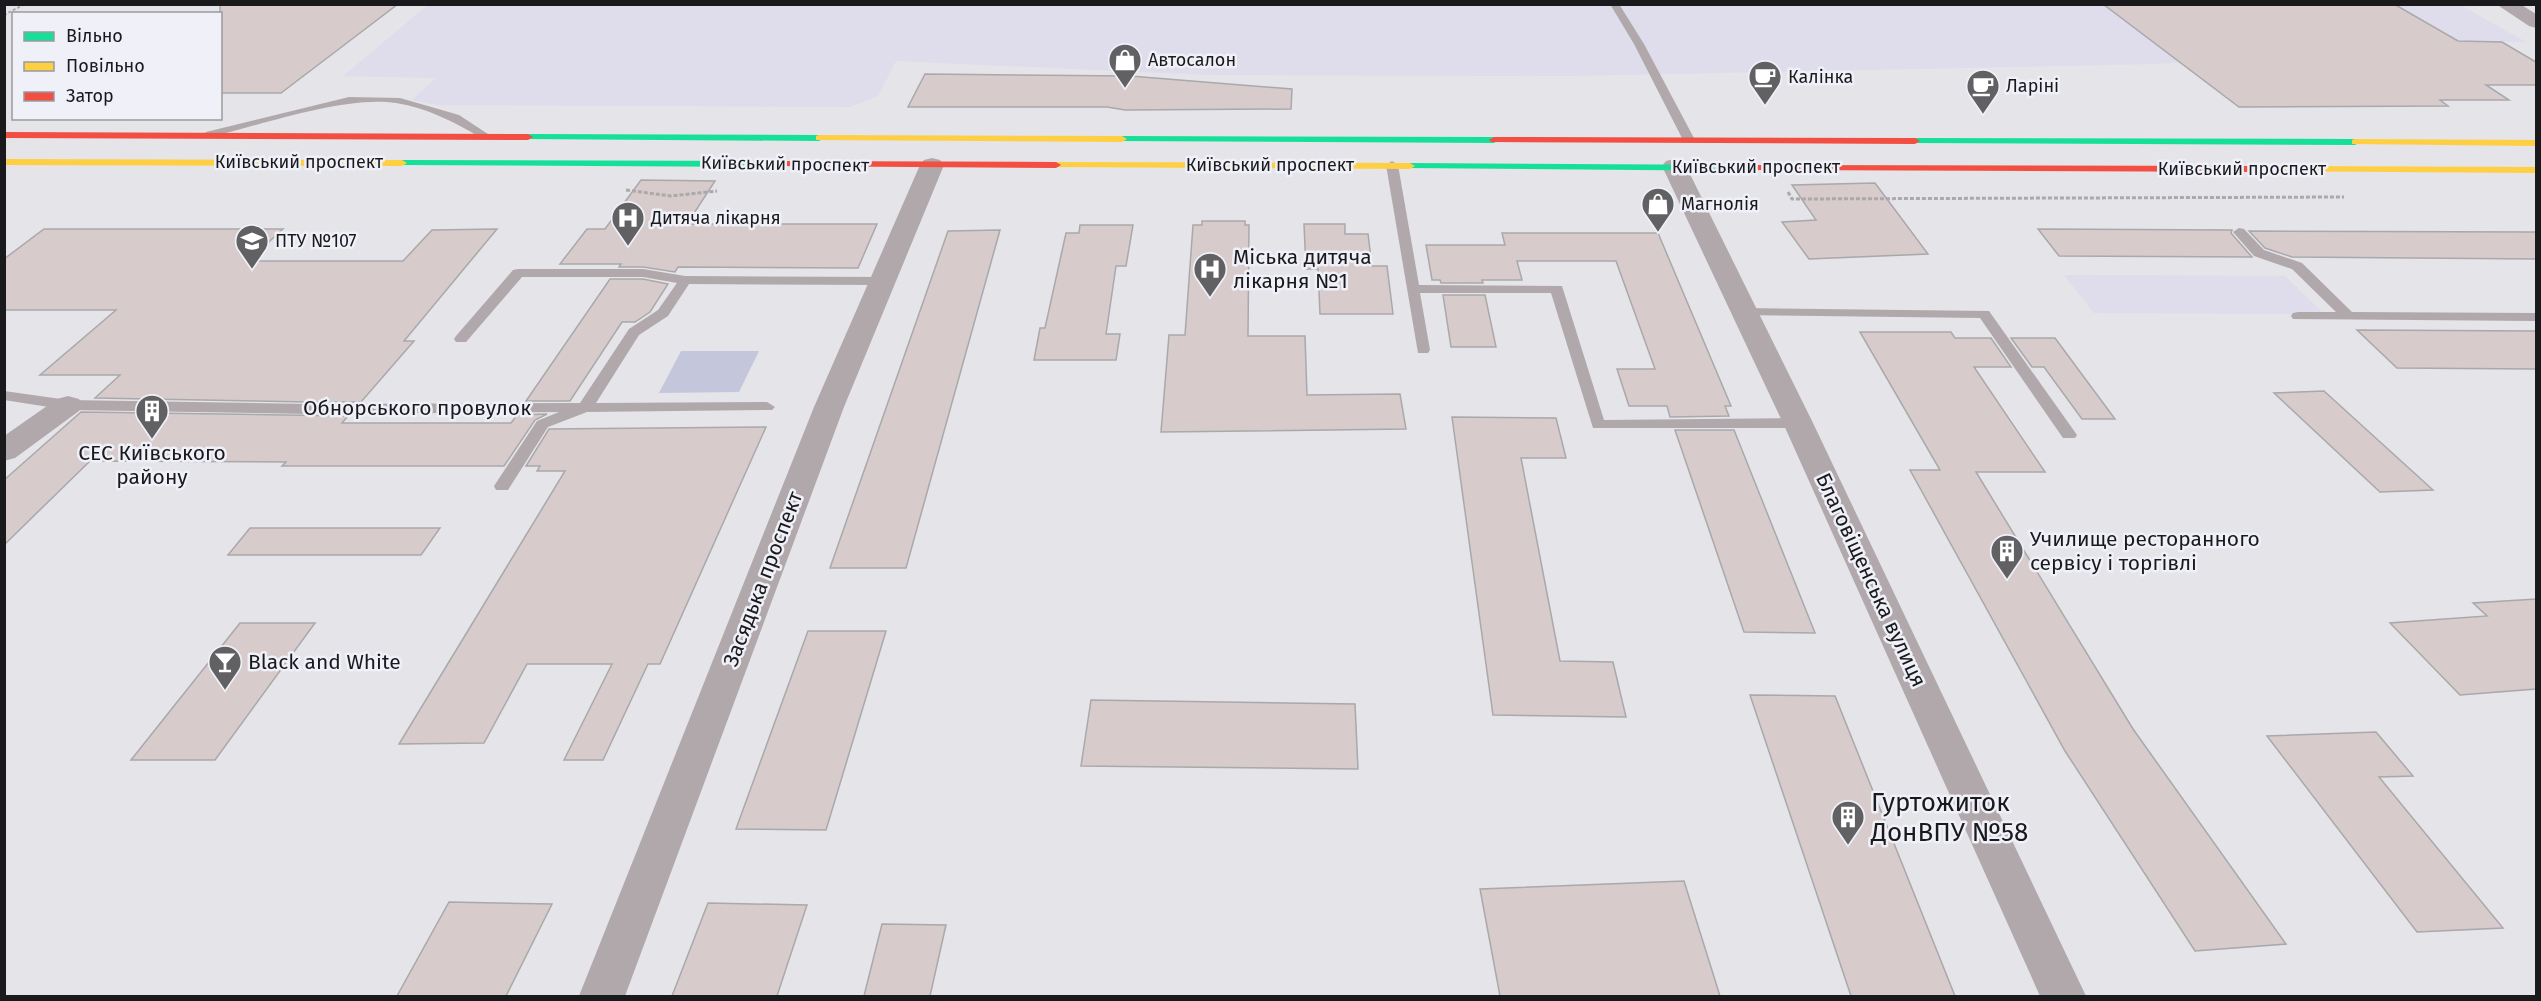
<svg xmlns="http://www.w3.org/2000/svg" width="2541" height="1001" font-family="'Fira Sans',sans-serif">
  <style>
    .industrial { fill: #dfdceb }
    .green { fill: #c4c7dc }
    .building { fill: #d7cbcc; stroke: #a9a8aa; stroke-width: 1.5 }
    .lines { fill: none; stroke-linecap: round; stroke-linejoin: round }
    .path-far1 { stroke: #ada8ab; stroke-width: 2; stroke-dasharray: 3 2; stroke-linecap: butt }
    .path { stroke: #ada8ab; stroke-width: 3; stroke-dasharray: 4 2; stroke-linecap: butt }
    .lane { fill: #b1a8ab; fill-rule: evenodd }
    .street { fill: #b1a8ab; fill-rule: evenodd }
    .fast { fill: #16e098; fill-rule: evenodd }
    .slow { fill: #ffcf43; fill-rule: evenodd }
    .jam { fill: #f24e42; fill-rule: evenodd }
    .labels { text-anchor: middle; dominant-baseline: central; stroke-width: 5; stroke-linejoin: round; paint-order: stroke }
    .far-poi-label { font-size: 18px; fill: #1a1a1d; stroke: #eff0f8; text-anchor: start }
    .far-street-label { font-size: 18px; fill: #1a1a1d; stroke: #eff0f8 }
    .poi-label { font-size: 21px; fill: #1a1a1d; stroke: #eff0f8; text-anchor: start }
    .street-label { font-size: 21px; fill: #1a1a1d; stroke: #eff0f8 }
    .near-poi-label { font-size: 26px; fill: #1a1a1d; stroke: #eff0f8; text-anchor: start }
  </style>
  <rect width="100%" height="100%" fill="#e4e4e9"/>
  <path class="industrial" d="M429 4H2458L2526 42 2329 43 2343 54 2153 64 1569 76 1211 75 896 61 878 96 850 107 438 105 412 100 436 78 343 76Z
    M2064 275 2285 276 2324 314 2094 313Z"/>
  <path class="green" d="M681 351H759L739 392 659 393Z"/>
  <path class="building" d="M220 4H398L281 93H220Z
    M2103 4H2394L2458 41 2502 42 2536 62V85H2486L2509 100H2440L2448 106 2239 107Z
    M925 74 1130 76 1292 89 1291 109 1125 110 1107 107H908Z
    M641 180 715 181 687 224H877L858 268 678 267 675 272 643 267H619L621 264H560L587 229H605Z
    M1875 183 1928 254 1809 259 1782 222 1816 220 1792 185Z
    M1202 221H1245V225H1249L1248 336H1305L1307 395 1400 394 1406 429 1161 432 1169 335H1185L1193 225H1202Z
    M1304 224H1345V234H1368L1372 266H1387L1393 314H1320L1318 269H1306Z
    M1080 225H1133L1126 266H1116L1106 334H1120L1116 360H1034L1040 328H1045L1066 233H1079Z
    M44 229H283L248 261H403L432 230 497 229 404 341H414L361 402H310L95 398 120 375H40L116 310H4V259Z
    M2038 229 2232 230 2231 233 2252 257 2059 256Z
    M1000 230 906 568H830L948 231Z
    M2249 231 2536 232V259L2292 257 2265 248Z
    M1502 233H1658L1731 406H1725L1729 416 1670 417 1667 406H1629L1617 369H1655L1616 261H1517L1522 280H1482L1483 283H1441L1440 280H1432L1426 245H1505Z
    M610 279H643L668 284 650 312 635 322H622L570 401H526Z
    M1443 295H1485L1496 347H1451Z
    M2357 330 2536 331V369L2397 368Z
    M1860 332H1951L1955 338H1991L2011 367H1974L2045 472H1976L2133 729 2286 944 2195 951 2065 751 1910 470H1940Z
    M2011 338H2055L2115 419H2082L2044 367H2032Z
    M2324 391 2433 490 2380 492 2274 393Z
    M81 412 348 416 342 423H511L517 415 547 414 535 420 504 466H282L286 462 90 461 4 545V480Z
    M1452 417 1556 418 1566 458H1521L1560 661 1613 662 1626 717 1493 715Z
    M766 427 660 664H648L603 760H564L612 664H527L484 743 399 744 565 471H537L540 466H526L549 429Z
    M1675 430H1734L1815 633 1744 632Z
    M250 528H440L421 555H228Z
    M2536 599V689L2460 695 2390 623 2487 616 2473 603Z
    M240 623H315L215 760H131Z
    M808 631H886L826 830 736 829Z
    M1750 695 1835 696 1955 996H1851Z
    M1091 700 1355 704 1358 769 1081 766Z
    M2376 732 2413 776 2379 777 2503 928 2417 932 2267 736Z
    M1684 881 1720 996H1500L1480 889Z
    M449 902 552 904 506 996H397Z
    M708 903 807 905 777 996H672Z
    M882 924 946 925 930 996H864Z"/>
  <g class="lines">
    <path class="path-far1" d="M4 15 25 4"/>
    <path class="path" d="M626 190 671 196 717 191
      M1788 192 1792 199 2344 197"/>
    <path class="lane" d="M1610 4H1619L1644 44 1695 140 1693 142 1689 143 1683 140 1634 44Z
      M349 97 400 98 459 115 491 136 485 139 481 138C455 122 427 108 396 103 346 95 261 125 210 137L204 134 206 132Z
      M1392 161 1398 165 1419 285 1562 286 1604 420 1798 418 1806 423 1798 428H1593L1551 293H1420L1430 350 1428 353H1418L1386 165Z
      M2239 228 2244 229 2264 250 2302 263 2352 312 2536 313V321L2293 319 2291 316 2293 313 2298 312H2336L2292 269 2254 256 2233 232Z
      M518 269H643L685 276 883 277 890 281 883 285 689 284 668 316 639 335 596 403 767 402 775 407 772 410 587 412 548 427 508 490H496L494 486 537 421 559 412 310 414 68 410 4 400V391L68 400 310 404 580 403 629 329 658 310 677 283 643 277H522L466 342H456L454 339 456 336 513 270Z
      M1744 308 1989 311 2077 435 2075 438H2063L1980 318 1739 315 1737 312 1739 309Z"/>
    <path class="street" d="M2496 4H2520L2536 14V28L2529 26Z
      M932 158 940 160 944 165 844 407 625 996H579L814 407 920 165 924 160Z
      M1674 159 1682 161 1686 166 1813 423 2086 996H2040L1783 423 1662 166 1666 161Z
      M68 396 79 399 83 405 79 411 15 458 4 461V436L57 399Z"/>
    <path class="fast" d="M528 134 819 135 824 138 819 141 525 139 523 137Z
      M1122 136 1494 137 1499 140 1494 143 1119 141V137Z
      M1915 138 2355 139 2360 142 2355 145 1912 143 1910 141Z
      M402 160 775 161 780 164 775 167 399 165V161Z
      M1410 163 1753 165 1758 168 1753 171 1407 168V164Z"/>
    <path class="slow" d="M819 135 1122 136 1127 139 1122 142 816 140V136Z
      M2355 139 2536 140V146L2352 144V140Z
      M4 159 402 160 407 163 402 166 4 165Z
      M1056 162 1410 163 1415 166 1410 169 1053 167V163Z
      M2257 166 2536 167V173L2254 171 2252 169Z"/>
    <path class="jam" d="M4 132 528 134 533 137 528 140 4 138Z
      M1494 137 1915 138 1920 141 1915 144 1491 142 1489 140Z
      M775 161 1056 162 1061 165 1056 168 772 166V162Z
      M1753 165 2257 166 2262 169 2257 172 1750 170 1748 168Z"/>
  </g>
  <defs>
    <g id="shop-pin" transform="scale(1.725)"><path d="M0 17L-7.5 6A9.5 9.5 0 1 1 7.5 6Z" fill="#616164" stroke="#eff0f8"/><path d="M-5-2.5h2.3a2.7 3.5 0 0 1 5.4 0H5L5.5 6h-11ZM-1.5-2.5h3a1.5 2.3 0 0 0-3 0Z" fill="#fff"/></g>
    <g id="cafe-pin" transform="scale(1.725)"><path d="M0 17L-7.5 6A9.5 9.5 0 1 1 7.5 6Z" fill="#616164" stroke="#eff0f8"/><path d="M-5.5-4.5H6V0H3Q3 3.5 0 3.5H-2.5Q-5.5 3.5-5.5 0ZM3-3.2v2h1.7v-2ZM-6 4.5H4V6H-6Z" fill="#fff"/></g>
    <g id="hospital-pin" transform="scale(1.725)"><path d="M0 17L-7.5 6A9.5 9.5 0 1 1 7.5 6Z" fill="#616164" stroke="#eff0f8"/><path d="M-5-5h3v3.5h4V-5h3V5h-3V1.5h-4V5h-3Z" fill="#fff"/></g>
    <g id="university-pin" transform="scale(1.725)"><path d="M0 17L-7.5 6A9.5 9.5 0 1 1 7.5 6Z" fill="#616164" stroke="#eff0f8"/><path d="M0-5L7-2L0 1L-7-2ZM-4 1L0 2.5L4 1V4Q0 6-4 4Z" fill="#fff"/></g>
    <g id="building-pin" transform="scale(1.725)"><path d="M0 17L-7.5 6A9.5 9.5 0 1 1 7.5 6Z" fill="#616164" stroke="#eff0f8"/><path d="M-4-6H4V6H1V3H-1V6H-4ZM-2.5-4.3h1.7v1.8h-1.7ZM.8-4.3h1.7v1.8H.8ZM-2.5-1h1.7V.8h-1.7ZM.8-1h1.7V.8H.8Z" fill="#fff"/></g>
    <g id="bar-pin" transform="scale(1.725)"><path d="M0 17L-7.5 6A9.5 9.5 0 1 1 7.5 6Z" fill="#616164" stroke="#eff0f8"/><path d="M-6-5H6L.8 .8V4.5H3.5V6h-7V4.5H-.8V.8Z" fill="#fff"/></g>
  </defs>
  <g fill-rule="evenodd">
    <use href="#shop-pin" x="1125" y="60"/>
    <use href="#cafe-pin" x="1765" y="77"/>
    <use href="#cafe-pin" x="1983" y="86"/>
    <use href="#shop-pin" x="1658" y="204"/>
    <use href="#hospital-pin" x="628" y="218"/>
    <use href="#university-pin" x="252" y="241"/>
    <use href="#hospital-pin" x="1210" y="269"/>
    <use href="#building-pin" x="152" y="411"/>
    <use href="#building-pin" x="2007" y="551"/>
    <use href="#bar-pin" x="225" y="662"/>
    <use href="#building-pin" x="1848" y="817"/>
  </g>
  <g class="labels">
    <g class="far-poi-label">
      <text x="1148" y="60">Автосалон</text>
      <text x="1788" y="77">Калінка</text>
      <text x="2006" y="86">Ларіні</text>
      <text x="1681" y="204">Магнолія</text>
      <text x="651" y="218">Дитяча лікарня</text>
      <text x="275" y="241">ПТУ №107</text>
    </g>
    <g class="far-street-label">
      <text x="299" y="162">Київський проспект</text>
      <text transform="translate(785 164) rotate(1)">Київський проспект</text>
      <text x="1270" y="165">Київський проспект</text>
      <text x="1756" y="167">Київський проспект</text>
      <text x="2242" y="169">Київський проспект</text>
    </g>
    <g class="poi-label">
      <text x="1233" y="257">Міська дитяча<tspan x="1233" dy="24">лікарня №1</tspan></text>
      <text x="152" y="453" text-anchor="middle">СЕС Київського<tspan x="152" dy="24">району</tspan></text>
      <text x="2030" y="539">Училище ресторанного<tspan x="2030" dy="24">сервісу і торгівлі</tspan></text>
      <text x="248" y="662">Black and White</text>
    </g>
    <g class="street-label">
      <text x="417" y="408">Обнорського провулок</text>
      <text transform="translate(763 579) rotate(-69)">Засядька проспект</text>
      <text transform="translate(1871 580) rotate(65)">Благовіщенська вулиця</text>
    </g>
    <g class="near-poi-label">
      <text x="1871" y="802">Гуртожиток<tspan x="1871" dy="30">ДонВПУ №58</tspan></text>
    </g>
  </g>
  <rect width="2541" height="1001" fill="none" stroke="#1a1a1d" stroke-width="12"/>
  <rect x="12" y="12" width="210" height="108" fill="#eff0f8" stroke="#9a9aa0" stroke-width="1.5"/>
  <rect x="24" y="32" width="30" height="9" fill="#16e098" stroke="#9a9aa0" stroke-width="1.5"/>
  <text x="66" y="42" font-size="18" fill="#1a1a1d">Вільно</text>
  <rect x="24" y="62" width="30" height="9" fill="#ffcf43" stroke="#9a9aa0" stroke-width="1.5"/>
  <text x="66" y="72" font-size="18" fill="#1a1a1d">Повільно</text>
  <rect x="24" y="92" width="30" height="9" fill="#f24e42" stroke="#9a9aa0" stroke-width="1.5"/>
  <text x="66" y="102" font-size="18" fill="#1a1a1d">Затор</text>
</svg>
